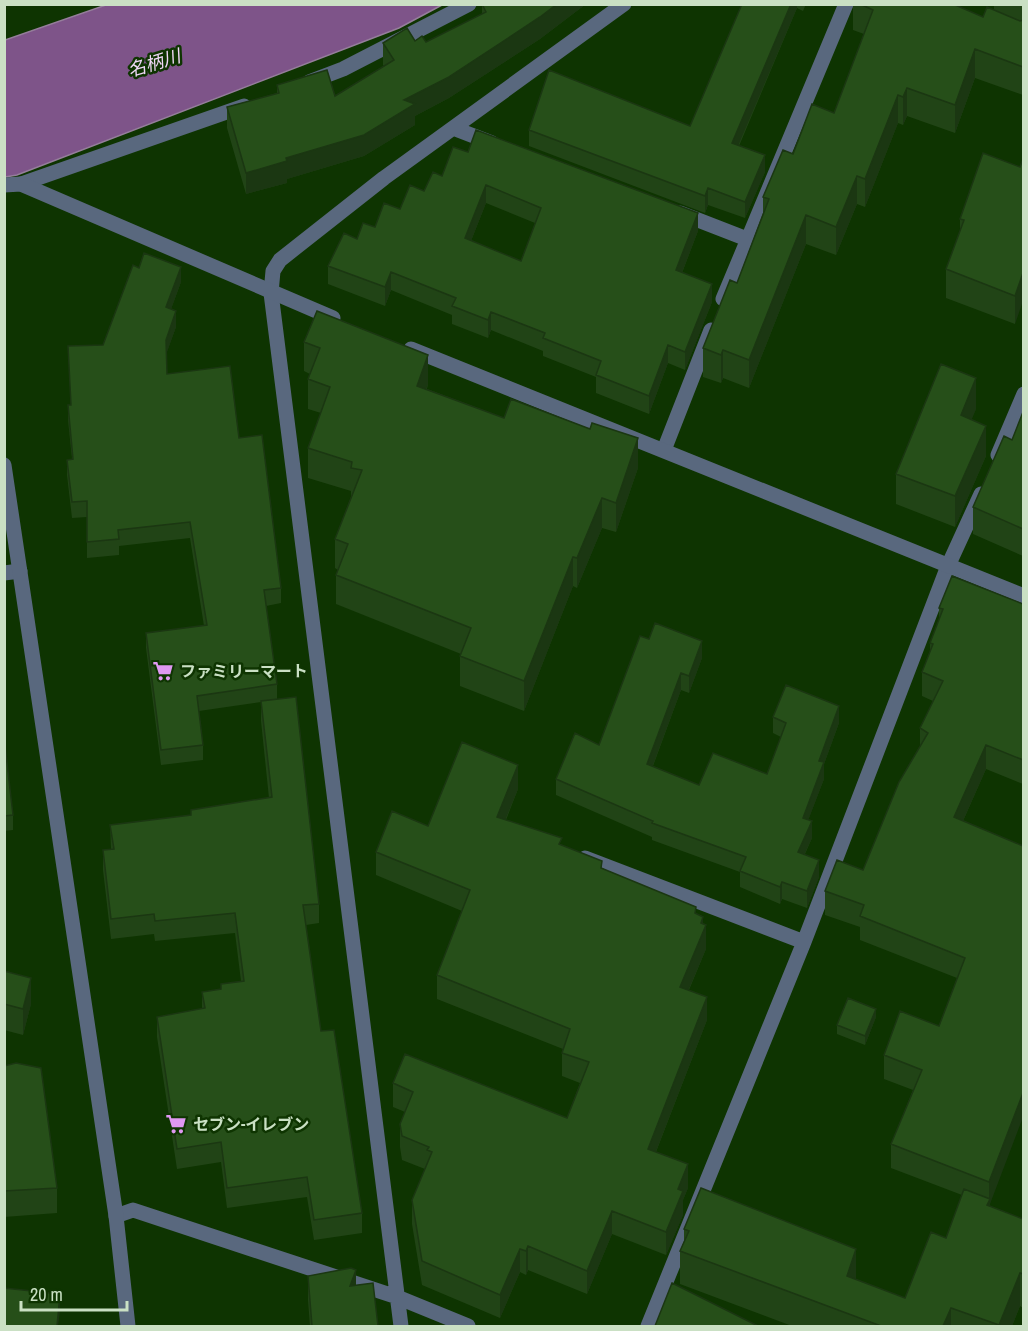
<svg xmlns="http://www.w3.org/2000/svg" width="1028" height="1331" font-family="'Archivo Narrow','Noto Sans JP',sans-serif">
  <style>
    .water { fill: #7e5489; stroke: #957e9b; stroke-width: 1.5 }
    .lines { fill: none; stroke-linecap: round; stroke-linejoin: round }
    .minor { stroke: #59687e; stroke-width: 15 }
    .tertiary { stroke: #59687e; stroke-width: 15 }
    .wall { fill: #214416; fill-rule: evenodd }
    .shaded-wall { fill: #1b3712 }
    .building { fill: #264f19; stroke: #1b3712; stroke-width: 1.5; fill-rule: evenodd }
    .labels { text-anchor: middle; dominant-baseline: central; stroke-width: 5; stroke-linejoin: round; paint-order: stroke }
    .poi-label { font-size: 16px; font-weight: bold; fill: #cae0c4; stroke: #0e3401; text-anchor: start }
    .water-label { font-size: 18px; font-style: italic; fill: #f1d8f8; stroke: #0e3401 }
  </style>
  <rect width="100%" height="100%" fill="#0e3401"/>
  <path class="water" d="M106 5V4L442 5 399 28 17 175 5 177V40Z"/>
  <g class="lines">
    <path class="minor" d="M309 82 343 69 469 4
      M453 128 492 143
      M21 184 244 106
      M680 213 747 239
      M723 299 846 4
      M664 450 711 330
      M998 455 1024 394
      M4 573 20 571
      M585 858 804 942
      M116 1216 133 1210 397 1297 468 1326
      M401 1326 271 293 273 271 280 260 384 178 624 4
      M648 1326 804 942 948 566 981 494"/>
    <path class="tertiary" d="M4 185 21 184 333 318
      M411 349 1024 596
      M4 465 116 1216 128 1326"/>
  </g>
  <path class="wall" d="M482 4H586L540 39 449 98 415 116V125L364 156 287 179V183L246 194 227 128V107L277 93V85L335 96 384 66 383 65V43L415 41 426 42 482 14Z
    M742 4H806L803 11 797 8 739 146 765 172 745 218 708 205 705 213 529 146V130L690 126Z
    M853 4H953L983 17 994 10V4H1023V95L975 78 955 133 907 116 903 125 898 123 865 207 857 204 836 255 806 244 749 388 723 378 721 383 703 377V348L737 283 763 213V197L793 154 834 113 864 34 853 30Z
    M468 152 698 231 682 273 712 302 685 370 668 363 649 414 596 393V377L543 356V351L491 330 488 338 452 324V315L391 290 385 306 328 284V266L357 239 375 227 424 191ZM486 203 535 223 521 261 471 241Z
    M1020 167 1015 324 946 298V269L960 231V219Z
    M181 282 171 309 176 327 166 354 167 374 239 438 281 588V603L266 606 277 684V699L319 904V923L306 925 321 1031 362 1213V1233L314 1240 307 1197 227 1208 221 1162 177 1169 157 1037V1017L202 1009V992L221 990V984L241 981 235 933 155 941 154 934 111 939 103 870V850L111 849 110 825 191 815V810L269 798 261 721V702L199 711 203 745V760L161 765 146 648V633L204 626 190 538 119 546V555L87 558V517L72 518 67 475V460L72 459 68 420V405H71L68 346 103 345Z
    M304 342 428 384 427 389 638 468 616 532 602 528 577 588 573 586 524 711 460 686V656L461 654 336 604V575L338 570 335 568V539L351 497V491L308 478V448L321 413 308 409V379L310 374 304 371Z
    M976 409 971 419 986 456 955 527 896 504V474Z
    M1023 412V556L973 534V507L1012 440Z
    M1023 604V784L986 769 963 821 1023 846 990 1204V1206L1023 1219V1308L1020 1306 1012 1326H792L680 1284V1251L684 1241V1229L856 1279 905 1298 946 1238 962 1195 891 1168V1144L913 1090 884 1079V1055L939 1026 957 978 860 940V927L825 915V891L863 870 920 747V728L933 701 922 696V672L930 653V643L939 619V608Z
    M640 636 702 658 689 693 681 690 653 766 699 785 767 774 781 737 773 733V717L839 723 824 764V779L808 820 812 838 805 854 819 877 807 908 782 899 780 904 740 887V872L652 840V837L556 795V779L599 745Z
    M4 737 13 815V830L4 831Z
    M518 789 506 820 562 846 602 868 696 914 703 924 706 949 689 990 707 1020 656 1152 688 1188 683 1200V1215L666 1255 612 1234 587 1294 528 1270 526 1275 520 1272 500 1318 422 1285 412 1224V1200L425 1169 402 1160 400 1147V1124L405 1112 393 1107V1083L567 1118 580 1083 562 1076V1053L563 1049 437 999V975L462 911 376 875V852L428 826Z
    M4 971 31 1004 23 1035 4 1030Z
    M876 1017 865 1045 837 1034V1025Z
    M4 1066 57 1188V1213L4 1217Z
    M308 1276 356 1285 378 1326H310L308 1300Z"/>
  <path class="shaded-wall" d="M557 4H586L540 39 449 98 415 116V125L364 156 287 179V183L246 194V173L286 158 404 100Z
    M791 4H797V8L732 160V143Z
    M975 49V78L955 133V105Z
    M907 88V116L903 125V97Z
    M898 95V123L865 207V179Z
    M765 155V172L745 218V202Z
    M857 176V204L836 255V227Z
    M486 185V203L465 256V238Z
    M708 188V205L705 213V196Z
    M698 213V231L676 288V270Z
    M806 215V244L749 388V360Z
    M181 267V282L166 323V307Z
    M391 272V290L385 306V287Z
    M1023 273V301L1015 324V296Z
    M712 284V302L685 370V352Z
    M176 311V327L166 355V340Z
    M491 312V330L488 338V320Z
    M668 345V363L649 414V396Z
    M723 350V378L721 383V355Z
    M428 355V384L417 415V386Z
    M976 378V409L961 446V415Z
    M986 426V456L955 527V496Z
    M638 438V468L616 532V503Z
    M602 498V528L577 588V558Z
    M573 557V586L524 711V681Z
    M702 641V658L689 693V676Z
    M681 673V690L647 781V764Z
    M839 706V723L824 764V779L803 834V818L819 761Z
    M986 745V769L954 841V817Z
    M518 765V789L497 840V817Z
    M812 821V838L798 868V852Z
    M819 860V877L807 908V891Z
    M782 882V899L780 904V887Z
    M703 917V933L706 925V949L680 1010V987Z
    M31 978V1004L23 1035V1009Z
    M707 997V1020L648 1172V1149Z
    M876 1009V1017L865 1045V1036Z
    M1023 1093V1117L990 1204V1232L987 1205 989 1201V1182Z
    M688 1164V1188L683 1200V1215L666 1255V1232L678 1189Z
    M612 1211V1234L587 1294V1271Z
    M528 1246V1270L526 1275V1251Z
    M520 1249V1272L500 1318V1295Z
    M856 1249V1283L847 1276Z
    M356 1270V1294L350 1286Z
    M1020 1273V1306L1012 1326H999Z
    M60 1294V1311L58 1326H57Z
    M951 1308V1326H943Z"/>
  <path class="building" d="M482 4H557L540 17 449 77 404 100 415 104 364 135 286 158 287 161 246 173 227 107 279 93 277 85 327 70 335 96 394 60 383 43 407 28 415 41 422 36 426 42 486 12Z
    M742 4H791L732 143 765 155 745 202 708 188 705 196 529 130 549 70 690 126Z
    M860 4H953L983 17 987 7 1020 21 1023 20V67L975 49 955 105 907 88 903 97 898 95 865 179 857 176 836 227 806 215 749 360 723 350 721 355 703 348 730 280 737 283 769 199 763 197 783 150 793 154 812 104 834 113 873 10Z
    M476 130 698 213 676 270 712 284 685 352 668 345 649 396 596 375 601 361 543 338 545 333 491 312 488 320 452 306 456 298 391 272 385 287 328 266 344 233 357 239 363 223 375 227 384 203 400 209 410 185 424 191 433 172 442 176 453 147 468 152ZM486 185 541 208 521 261 465 238Z
    M983 153 1020 167 1023 159V273L1015 296 946 269 964 220 960 219Z
    M144 253 181 267 166 307 176 311 166 340 167 374 230 366 239 438 262 435 281 588 264 590 277 684 197 696 203 745 161 750 146 633 207 625 190 522 118 530 119 539 87 542V501L72 502 67 460 73 459 68 405H71L68 346 103 345 133 265 139 268Z
    M317 311 428 355 417 386 504 418 511 399 590 429 592 423 638 438 616 503 602 498 577 558 573 557 524 681 460 656 471 628 336 575 348 544 335 539 362 470 351 468 352 462 308 448 330 387 308 379 320 348 304 342Z
    M941 364 976 378 961 415 986 426 955 496 896 474Z
    M1023 412V529L973 507 1004 436 1012 440Z
    M952 576 1023 604V760L986 745 954 817 1023 846V1093L989 1182 891 1144 922 1070 884 1055 900 1011 939 1026 965 958 860 916 864 905 825 891 837 860 863 870 899 782 928 733 920 728 943 681 922 672 933 644 930 643 943 609 939 608Z
    M655 623 702 641 689 676 681 673 647 764 699 785 713 753 767 774 786 723 773 717 786 685 839 706 819 761 824 762 803 818 812 821 798 852 819 860 807 891 782 882 780 887 740 871 746 857 652 823 653 821 556 779 575 733 599 745 640 636 649 639Z
    M296 697 319 904 303 905 321 1031 334 1030 362 1213 314 1220 307 1177 227 1188 221 1142 177 1149 157 1017 205 1008 202 992 221 989V984L244 981 235 913 155 921 154 914 111 919 103 850 114 849 110 825 191 815V810L272 797 261 701Z
    M4 737 13 815 4 816Z
    M462 742 518 765 497 817 562 838 559 844 602 861 601 868 696 907 695 913 703 917 701 923 706 925 680 987 707 997 648 1149 688 1164 678 1189 683 1191 666 1232 612 1211 587 1271 528 1246 526 1251 520 1249 500 1295 422 1261 412 1200 432 1152 427 1150 429 1147 402 1136 400 1124 413 1092 393 1083 405 1054 567 1118 589 1062 562 1053 570 1029 437 975 470 890 376 852 392 811 428 826Z
    M4 971 31 978 23 1009 4 1004Z
    M848 998 876 1009 865 1036 837 1025Z
    M16 1063 41 1068 57 1188 4 1191V1066Z
    M701 1188 856 1249 847 1276 905 1298 931 1232 946 1238 964 1189 990 1199 987 1205 1023 1219V1274L1020 1273 999 1325 951 1308 943 1326H881L680 1251 689 1231 684 1229Z
    M351 1268 356 1270 350 1286 373 1283 378 1326H312L308 1276Z
    M672 1283 758 1326H655Z
    M4 1288 60 1294 57 1326H4Z"/>
  <defs>
    <g id="supermarket-bare" transform="scale(1.62)"><path d="M-6-5.5h2.5l.6 2H6L4.5 2H-2.5L-4.4-4H-6ZM-1.5 3.2a1.3 1.3 0 1 0 .1 0ZM3 3.2a1.3 1.3 0 1 0 .1 0Z" fill="#df98f1" stroke="#0e3401" stroke-width="2.5" paint-order="stroke"/></g>
  </defs>
  <g fill-rule="evenodd">
    <use href="#supermarket-bare" x="163" y="671"/>
    <use href="#supermarket-bare" x="176" y="1124"/>
  </g>
  <g class="labels">
    <g class="poi-label">
      <text x="180" y="671">ファミリーマート</text>
      <text x="193" y="1124">セブン-イレブン</text>
    </g>
    <g class="water-label">
      <text transform="translate(154 63) rotate(-17)">名柄川</text>
    </g>
  </g>
  <rect width="1028" height="1331" fill="none" stroke="#cae0c4" stroke-width="12"/>
  <path d="M21 1301v9h106v-9" fill="none" stroke="#cae0c4" stroke-width="3"/>
  <text x="30" y="1301" font-size="18" fill="#cae0c4" stroke="#0e3401" stroke-width="4.5" paint-order="stroke">20 m</text>
</svg>
